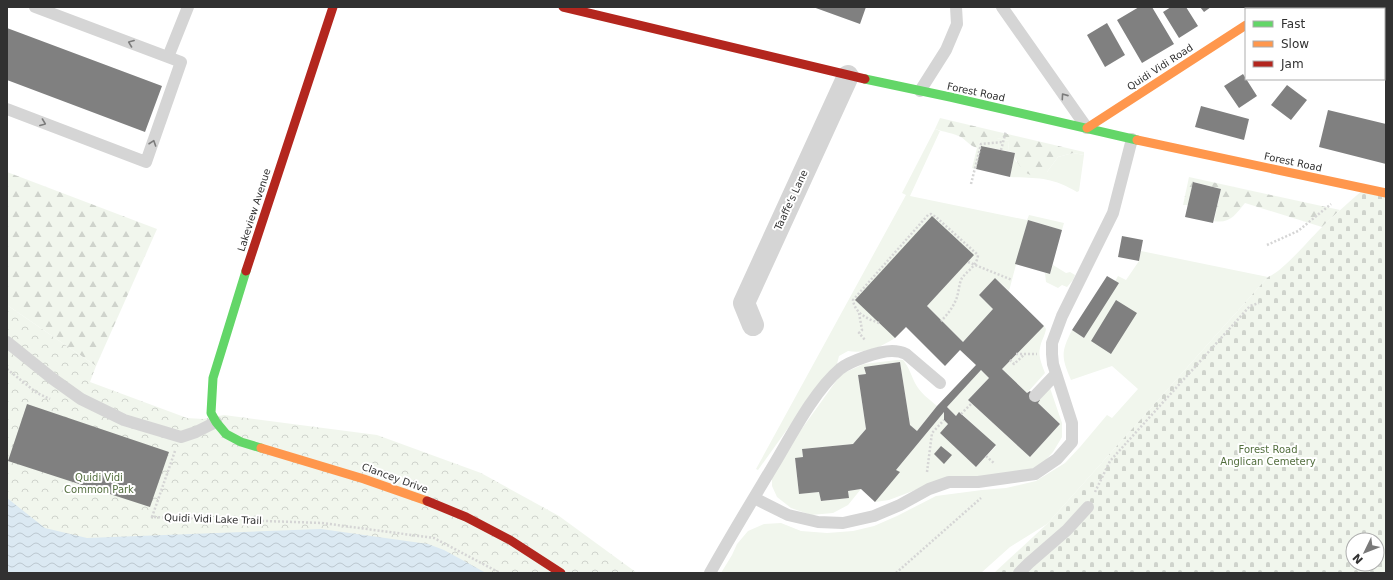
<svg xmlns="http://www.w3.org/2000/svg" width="1393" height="580" font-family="'DejaVu Sans',sans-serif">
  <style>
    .grass { fill: #f1f6ed }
    .forest { fill: url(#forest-firs) }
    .cemetery { fill: url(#cemetery-stones); fill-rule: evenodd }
    .park { fill: url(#park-crowns) }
    .water { fill: url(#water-waves) }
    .building { fill: #808080 }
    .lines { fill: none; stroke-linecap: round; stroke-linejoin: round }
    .path { stroke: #d5d5d5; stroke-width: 2.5; stroke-dasharray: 2 2; stroke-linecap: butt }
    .lane { stroke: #d5d5d5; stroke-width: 12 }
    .street { stroke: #d5d5d5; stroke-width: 22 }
    .fast { stroke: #63d668; stroke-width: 9 }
    .slow { stroke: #ff974d; stroke-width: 9 }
    .jam { stroke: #b3261e; stroke-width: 9 }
    .oneway { stroke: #7b7b7b }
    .labels { text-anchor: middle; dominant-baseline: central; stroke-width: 4; stroke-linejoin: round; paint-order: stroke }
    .street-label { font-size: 10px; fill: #313131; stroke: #fff }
    .park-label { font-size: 10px; fill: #526e3d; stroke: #fff }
  </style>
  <defs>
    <pattern id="forest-firs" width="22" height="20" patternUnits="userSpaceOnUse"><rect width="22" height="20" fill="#f1f6ed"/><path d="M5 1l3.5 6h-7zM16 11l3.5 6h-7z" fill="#cfd3cc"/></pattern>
    <pattern id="cemetery-stones" width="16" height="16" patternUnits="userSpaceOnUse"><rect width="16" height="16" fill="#f1f6ed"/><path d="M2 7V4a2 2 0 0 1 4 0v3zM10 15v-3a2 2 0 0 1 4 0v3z" fill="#cfd3cc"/></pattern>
    <pattern id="park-crowns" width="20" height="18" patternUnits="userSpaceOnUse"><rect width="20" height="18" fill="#f1f6ed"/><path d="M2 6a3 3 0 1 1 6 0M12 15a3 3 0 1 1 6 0" fill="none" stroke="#cfd3cc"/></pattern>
    <pattern id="water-waves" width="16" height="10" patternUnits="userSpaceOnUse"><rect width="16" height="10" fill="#dbe9f2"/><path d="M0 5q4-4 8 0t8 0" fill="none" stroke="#bcc8d0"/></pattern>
  </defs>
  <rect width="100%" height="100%" fill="#fff"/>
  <path class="grass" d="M935 129 940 131 910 196 1027 220 1029 215 1064 223 1062 230 1028 220 1009 291 995 278 979 295 993 309 963 342 927 306 974 255 895 338C881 347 865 354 848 351L839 356 837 364 826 375 758 470 756 469 906 195 902 193Z
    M982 138H997L1009 141 1008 151 981 146 976 169 972 168 977 148Z
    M1073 153 1084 155 1079 191 1077 192C1052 177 1038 178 1010 177L1014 157 1016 162 1047 172 1058 157Z
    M1141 251 1268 277 1047 524 1010 547 981 573H721L732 555 737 544 748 531 764 524 781 523 801 531 827 533 853 531 874 526 897 516 936 496 982 490 1006 488 1036 481 1065 463 1080 447 1107 415 1112 418 1138 389 1112 366 1071 380C1061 357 1061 352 1072 330L1084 338 1118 276 1126 280 1139 261Z
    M1053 265 1066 273 1070 272 1075 275 1073 280 1067 287 1062 285 1058 288 1046 282 1045 273 1050 274Z
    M1044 326 1046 329C1045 336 1041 341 1040 348 1038 356 1042 365 1045 373L1027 393 1002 369Z
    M897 360H903C909 367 911 375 915 383 920 393 929 399 937 406L917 431 910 425 900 362 865 367 866 374 858 375 866 429 853 444 802 449 803 457 795 459 799 494 819 492 821 501 849 498 848 491 861 489 848 505 833 513 811 515 791 508 777 497 772 486V477L778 462 839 377 846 372 864 364Z
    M981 370 989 378 968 400 1030 457 1060 424 1038 403 1037 398 1050 388 1062 423V437L1053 452 1042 464 1031 469 918 489 889 500 875 502 899 473 896 470 944 412V420L948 424 940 433 976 467 996 446 960 412 956 416 947 407Z"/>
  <path class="forest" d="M940 118 1084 152V155L1073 153 1058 157 1047 172 1035 177 1024 172 1014 157 1015 153 1008 151 1009 141 997 138H982L977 148C970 146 967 141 961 137 953 133 944 132 935 129Z
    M7 172 157 229 96 366 7 305Z
    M1189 177 1340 210 1322 227 1245 203C1236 214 1230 224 1214 221L1221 189 1194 182 1188 205H1183Z"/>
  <path class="cemetery" d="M1364 189 1386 193V573H994L1047 524 1268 277C1282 272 1308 241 1320 229 1334 215 1349 202 1364 189ZM1353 540H1377V564H1353Z"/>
  <path class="park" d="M7 305 96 366 90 382 187 418 203 419 224 415 377 435 481 473 559 516 637 573H7Z"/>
  <path class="water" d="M7 498 45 528 87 538 321 529 428 544 444 550 486 573H7Z"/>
  <path class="building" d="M813 7H866L860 24Z
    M1139 7H1152L1174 44 1142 63 1117 20Z
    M1171 7H1186L1198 26 1179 38 1163 12Z
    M1200 7H1211L1204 12Z
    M1318 7H1351L1352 9H1314Z
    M1107 23 1125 55 1105 67 1087 35Z
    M7 28 162 86 145 132 7 80Z
    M1243 74 1257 96 1239 108 1224 86Z
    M1287 85 1307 100 1291 120 1271 105Z
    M1201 106 1249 119 1244 140 1195 127Z
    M1328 110 1386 124V164L1319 147Z
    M981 146 1015 153 1010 177 976 169Z
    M1193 182 1221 189 1213 223 1185 217Z
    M932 216 974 255 927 306 963 342 993 309 979 295 995 278 1044 326 1002 369 1027 393 1030 391 1035 396 1040 400 1038 403 1060 424 1030 457 968 400 989 378 981 370 947 407 956 416 959 412 996 445 976 467 940 433 948 424 944 420V412L896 470 900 472 875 502 861 489 848 491 849 498 821 501 819 492 799 494 795 458 803 457 802 449 853 444 866 429 858 375 866 374 864 367 900 362 910 425 917 431 937 406 976 365 960 350 945 366 906 327 895 338 855 300Z
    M1028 220 1062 230 1050 274 1015 264Z
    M1122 236 1143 240 1139 261 1118 257Z
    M1107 276 1119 283 1084 338 1072 330Z
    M1116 300 1137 313 1111 354 1091 341Z
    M27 404 169 452 150 507 8 461Z
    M941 446 952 455 944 464 934 454Z"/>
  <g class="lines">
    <path class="path" d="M1001 150 1006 131
      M971 184 981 144 1003 142
      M1267 245 1298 231 1331 204
      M968 262 1012 280
      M859 313 862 330 859 333 865 340
      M879 323C868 319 855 314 853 300L928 215 931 214 936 217 978 255C977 266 968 270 962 278 959 283 959 291 957 297 954 306 948 314 941 321
      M1016 354H1037
      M1010 360 1014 364 1025 354
      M7 369 37 393 50 399
      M961 414 972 403
      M175 451 152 517 322 523 434 538 500 573
      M986 456 995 464
      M927 472 932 433 944 420
      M1095 492 1110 461 1250 306 1259 303
      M896 573 981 498"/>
    <path class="lane" d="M1002 7 1087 128
      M168 57 188 7
      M920 91 946 50 957 24 956 7
      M7 109 146 162 181 62 35 7
      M7 342 53 379 81 399 124 420 181 437 196 432 216 422
      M1035 396 1056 374
      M754 498 788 515 818 522 843 523 874 516 900 505 929 489 949 482H978L1035 474 1057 459 1072 442V423L1053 364 1052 354V343L1062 316 1113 213 1132 139
      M710 573C730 537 752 501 773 466 791 436 814 391 840 369 850 361 879 351 892 351 897 351 902 352 906 354L940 383
      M1019 573 1029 563 1067 530 1088 507"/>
    <path class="street" d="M753 325 744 303 848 76"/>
    <path class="fast" d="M1272 9 1275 7
      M865 79 950 97 1137 140
      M246 271 213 378 211 413 216 422 226 434 241 442 261 448"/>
    <path class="slow" d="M1087 128 1246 25
      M1137 140 1386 193
      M261 448 364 479 427 501"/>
    <path class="jam" d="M563 7 865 79
      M246 271 333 7
      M427 501 466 517 510 540 561 573"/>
  </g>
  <defs><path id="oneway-chevron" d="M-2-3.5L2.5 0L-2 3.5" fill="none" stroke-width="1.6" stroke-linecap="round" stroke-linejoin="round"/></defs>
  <g class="oneway">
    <use href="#oneway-chevron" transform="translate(131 43) rotate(-159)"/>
    <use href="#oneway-chevron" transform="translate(1064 96) rotate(-125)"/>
    <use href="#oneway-chevron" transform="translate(43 123) rotate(21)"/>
    <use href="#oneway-chevron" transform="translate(153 143) rotate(-71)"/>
  </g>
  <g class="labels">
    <g class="street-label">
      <text transform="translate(1160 67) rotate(-33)">Quidi Vidi Road</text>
      <text transform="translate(976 92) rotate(12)">Forest Road</text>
      <text transform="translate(1293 162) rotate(12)">Forest Road</text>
      <text transform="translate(791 200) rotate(-65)">Taaffe's Lane</text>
      <text transform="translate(254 210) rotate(-72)">Lakeview Avenue</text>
      <text transform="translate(395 478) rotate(20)">Clancey Drive</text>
      <text transform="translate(213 519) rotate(2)">Quidi Vidi Lake Trail</text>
    </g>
    <g class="park-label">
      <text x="1268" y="449">Forest Road<tspan x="1268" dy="12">Anglican Cemetery</tspan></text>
      <text x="99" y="477">Quidi Vidi<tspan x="99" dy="12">Common Park</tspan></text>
    </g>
  </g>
  <rect width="1393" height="580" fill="none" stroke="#313131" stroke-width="16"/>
  <rect x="1245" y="8" width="140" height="72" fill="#ffffff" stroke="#adadad"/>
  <rect x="1253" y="21" width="20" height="6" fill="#63d668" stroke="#adadad"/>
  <text x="1281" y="28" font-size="12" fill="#313131">Fast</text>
  <rect x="1253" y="41" width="20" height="6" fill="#ff974d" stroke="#adadad"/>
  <text x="1281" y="48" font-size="12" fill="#313131">Slow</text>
  <rect x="1253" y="61" width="20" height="6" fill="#b3261e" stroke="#adadad"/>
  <text x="1281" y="68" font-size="12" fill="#313131">Jam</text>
  <g transform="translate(1365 552) rotate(227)"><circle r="19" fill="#ffffff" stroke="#adadad"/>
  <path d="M0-3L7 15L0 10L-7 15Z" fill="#797979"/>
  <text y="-6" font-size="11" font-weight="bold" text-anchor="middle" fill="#313131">N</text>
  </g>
</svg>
